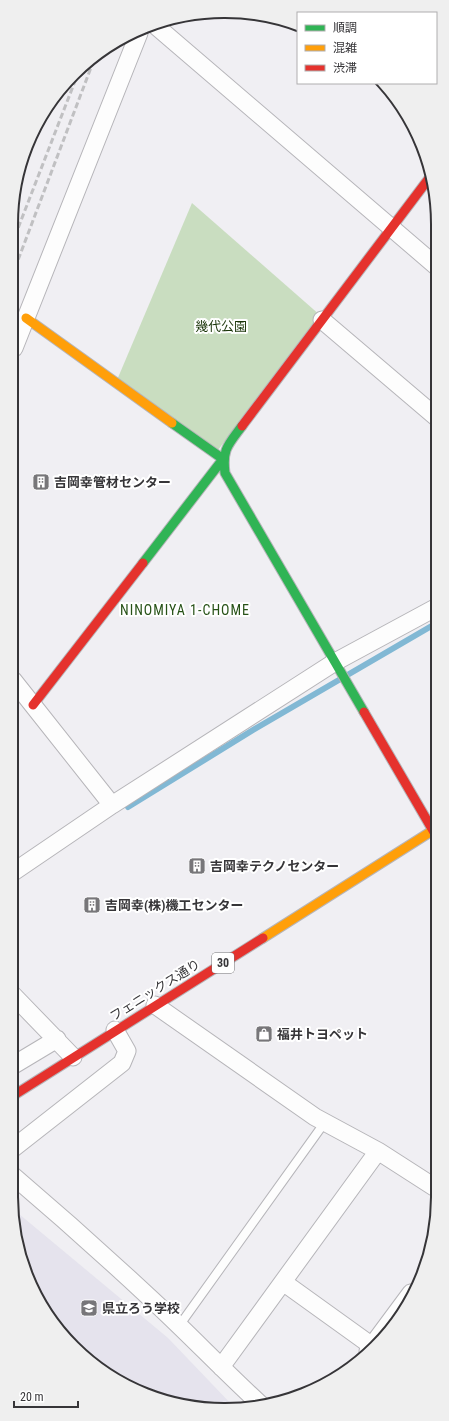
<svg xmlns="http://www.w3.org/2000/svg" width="449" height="1421" font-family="'Roboto Condensed','Noto Sans JP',sans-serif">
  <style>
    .built { fill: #e5e3ed }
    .park { fill: #c9ddc0 }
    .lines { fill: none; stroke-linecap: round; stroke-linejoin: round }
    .stream { stroke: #81b8d4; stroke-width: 6 }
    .lane-casing { stroke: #b6b5b9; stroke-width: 10 }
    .street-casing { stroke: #b6b5b9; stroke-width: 19 }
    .fast-casing { stroke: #b6b5b9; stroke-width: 11 }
    .slow-casing { stroke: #b6b5b9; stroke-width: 11 }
    .jam-casing { stroke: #b6b5b9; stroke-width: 11 }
    .lane { stroke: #fdfdfd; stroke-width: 8 }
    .street { stroke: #fdfdfd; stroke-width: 17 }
    .fast { stroke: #30b455; stroke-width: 9 }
    .slow { stroke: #ff9f0a; stroke-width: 9 }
    .jam { stroke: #e5322d; stroke-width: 9 }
    .rail { stroke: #c0c0c2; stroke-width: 3; stroke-dasharray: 6 3; stroke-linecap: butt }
    .labels { text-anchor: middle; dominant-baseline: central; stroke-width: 4; stroke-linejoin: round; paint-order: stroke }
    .shield { fill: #fff; stroke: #727274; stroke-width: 1 }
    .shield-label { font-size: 12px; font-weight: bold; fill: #363538 }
    .park-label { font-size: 13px; fill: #1a3509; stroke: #fff }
    .poi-label { font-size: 13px; font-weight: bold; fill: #363538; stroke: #fff; text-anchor: start }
    .street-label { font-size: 13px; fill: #363538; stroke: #fff }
    .neighbourhood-label { font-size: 14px; letter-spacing: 1px; fill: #275217; stroke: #fff }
    .rim { fill: none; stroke: #363538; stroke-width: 2 }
  </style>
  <rect width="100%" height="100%" fill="#f0eff3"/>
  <path class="built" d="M13 1209 168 1338 233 1406 197 1408 130 1388 64 1337 27 1278Z"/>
  <path class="park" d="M192 203 321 316 218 450 117 380Z"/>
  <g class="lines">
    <path class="stream" d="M128 807 253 730 435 624"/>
    <g class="lane-casing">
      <path id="lane" d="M179 1326 325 1122"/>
    </g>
    <g class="street-casing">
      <path id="street" d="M156 26 436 266
        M322 320 436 417
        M14 348 139 33
        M13 680 112 805
        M12 873 112 805 335 662 435 608
        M12 994 73 1057
        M155 1005 315 1117 378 1151 434 1187
        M12 1066 57 1039
        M11 1150 122 1063 127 1051 115 1030
        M11 1174C58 1214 104 1255 149 1297 187 1332 222 1369 260 1404
        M283 1282 372 1346
        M368 1351 411 1293
        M221 1367 378 1151"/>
    </g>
    <g class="fast-casing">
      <path id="fast" d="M242 426C228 445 222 449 225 473L364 712
        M143 563 223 459 172 423"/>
    </g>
    <g class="slow-casing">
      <path id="slow" d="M26 318 172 423
        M263 938 435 829"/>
    </g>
    <g class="jam-casing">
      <path id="jam" d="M242 426 430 177
        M33 705 143 563
        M364 712 435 834
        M11 1097 263 938"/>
    </g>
    <use href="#lane" class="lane"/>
    <use href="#street" class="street"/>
    <use href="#fast" class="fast"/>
    <use href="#slow" class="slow"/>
    <use href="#jam" class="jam"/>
    <path class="rail" d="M15 236 77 76
      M15 268 95 57"/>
  </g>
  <defs>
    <g id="building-square" transform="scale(0.9)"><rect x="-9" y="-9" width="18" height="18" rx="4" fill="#777679" stroke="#fff"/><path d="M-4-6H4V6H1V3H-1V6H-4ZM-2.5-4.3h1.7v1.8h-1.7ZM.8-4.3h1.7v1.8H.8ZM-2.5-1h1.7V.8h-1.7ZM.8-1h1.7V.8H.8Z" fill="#fff"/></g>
    <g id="shop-square" transform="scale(0.9)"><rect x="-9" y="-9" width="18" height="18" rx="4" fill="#777679" stroke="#fff"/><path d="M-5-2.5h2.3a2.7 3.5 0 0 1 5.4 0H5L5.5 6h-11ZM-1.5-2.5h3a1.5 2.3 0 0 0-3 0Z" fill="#fff"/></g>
    <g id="school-square" transform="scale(0.9)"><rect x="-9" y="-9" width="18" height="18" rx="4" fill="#777679" stroke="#fff"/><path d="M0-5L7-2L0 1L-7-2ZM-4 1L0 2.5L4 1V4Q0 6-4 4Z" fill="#fff"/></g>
  </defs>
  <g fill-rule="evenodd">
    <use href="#building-square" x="41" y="482"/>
    <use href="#building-square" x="197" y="866"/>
    <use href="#building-square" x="92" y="905"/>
    <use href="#shop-square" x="264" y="1034"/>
    <use href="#school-square" x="89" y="1308"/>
  </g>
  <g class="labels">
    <rect class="shield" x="212" y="953" width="22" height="20" rx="3"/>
    <g class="shield-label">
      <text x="223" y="963">30</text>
    </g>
    <g class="park-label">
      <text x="221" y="326">幾代公園</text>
    </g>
    <g class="poi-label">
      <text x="54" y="482">吉岡幸管材センター</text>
      <text x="210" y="866">吉岡幸テクノセンター</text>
      <text x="105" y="905">吉岡幸(株)機工センター</text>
      <text x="277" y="1034">福井トヨペット</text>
      <text x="102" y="1308">県立ろう学校</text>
    </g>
    <g class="street-label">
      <text transform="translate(155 990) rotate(-32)">フェニックス通り</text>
    </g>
    <g class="neighbourhood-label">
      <text x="185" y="610">NINOMIYA 1-CHOME</text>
    </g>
  </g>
  <path d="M0 0H449V1421H0ZM224 18H225A206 206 0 0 1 431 224V1197A206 206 0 0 1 225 1403H224A206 206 0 0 1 18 1197V224A206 206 0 0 1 224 18Z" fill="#efefef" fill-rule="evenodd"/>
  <path class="rim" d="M224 18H225A206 206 0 0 1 431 224V1197A206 206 0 0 1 225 1403H224A206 206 0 0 1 18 1197V224A206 206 0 0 1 224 18Z"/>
  <rect x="297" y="12" width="140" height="72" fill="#ffffff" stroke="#afaeaf"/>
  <rect x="305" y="25" width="20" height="6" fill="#30b455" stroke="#afaeaf"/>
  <text x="333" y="32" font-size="12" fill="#363538">順調</text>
  <rect x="305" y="45" width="20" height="6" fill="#ff9f0a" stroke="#afaeaf"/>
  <text x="333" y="52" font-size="12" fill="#363538">混雑</text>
  <rect x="305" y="65" width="20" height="6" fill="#e5322d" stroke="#afaeaf"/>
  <text x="333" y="72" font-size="12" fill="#363538">渋滞</text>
  <path d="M14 1401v6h64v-6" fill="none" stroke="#363538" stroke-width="2"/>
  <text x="20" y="1401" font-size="12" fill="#363538" stroke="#ffffff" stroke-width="3" paint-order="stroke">20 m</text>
</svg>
